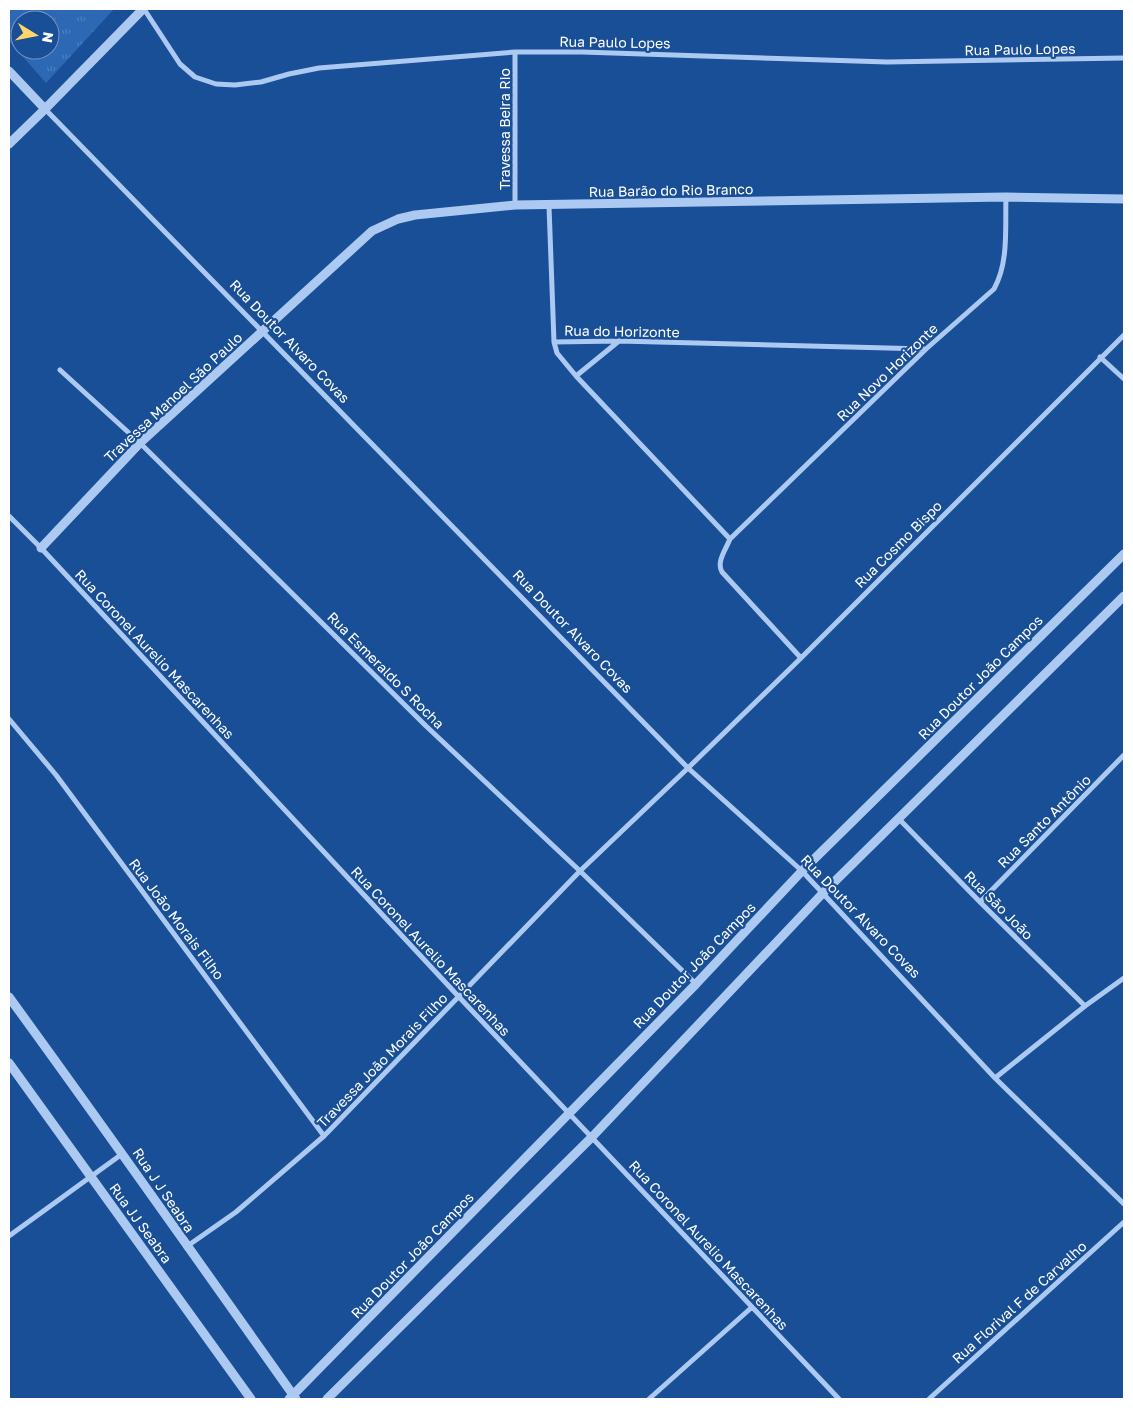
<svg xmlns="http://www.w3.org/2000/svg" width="1133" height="1408" font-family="'Golos Text',sans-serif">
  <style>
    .grass { fill: url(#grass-tufts); fill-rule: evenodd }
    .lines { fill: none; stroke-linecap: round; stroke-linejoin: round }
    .minor { stroke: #accaf1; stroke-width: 5 }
    .tertiary { stroke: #accaf1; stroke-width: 9 }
    .labels { text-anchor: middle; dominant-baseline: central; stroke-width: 4.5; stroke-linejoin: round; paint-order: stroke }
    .street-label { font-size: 14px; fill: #fff; stroke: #194f96 }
  </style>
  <defs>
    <pattern id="grass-tufts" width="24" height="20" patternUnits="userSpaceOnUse" patternTransform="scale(1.25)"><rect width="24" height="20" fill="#2d68b4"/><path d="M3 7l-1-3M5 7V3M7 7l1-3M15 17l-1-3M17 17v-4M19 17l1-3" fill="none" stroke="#4c7fbf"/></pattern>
  </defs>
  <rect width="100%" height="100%" fill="#194f96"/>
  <path class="grass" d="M9 9H114L46 83 9 41ZM20 20H50V50H20Z"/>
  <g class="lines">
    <path class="minor" d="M144 9 180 64 195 77 216 84 235 85 261 82 289 74 319 68 515 52H582L887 62 1124 58
      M515 52V205
      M45 109 688 768 802 871 995 1078 1124 1204
      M549 206 554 342 557 353 576 376 730 539
      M554 342 619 341 926 349
      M1100 357 1124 379
      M60 370 140 443 426 726 580 871 696 984
      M576 376 619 341
      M9 516 41 548 459 997 839 1399
      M801 658 722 572C716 562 726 549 730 539L926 349 994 289C1009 262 1005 228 1006 197
      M9 719 56 775 324 1136
      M898 818 980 902 1085 1006
      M980 902 1124 755
      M995 1078 1085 1006 1124 978
      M9 1236 122 1154
      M186 1247 236 1212 324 1136 580 871 688 768 801 658 1124 335
      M649 1399 751 1308
      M929 1399 1124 1222"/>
    <path class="tertiary" d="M9 71 45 109
      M9 144 45 109 143 9
      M41 548 140 443 372 231 398 219 415 215 515 205 1006 197 1124 199
      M9 997C106 1130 201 1265 296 1399
      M9 1063 251 1399
      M289 1399 696 984 802 871 1124 554
      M327 1399 592 1137 823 893 1124 596"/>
  </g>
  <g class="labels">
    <g class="street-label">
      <text transform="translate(615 42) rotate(1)">Rua Paulo Lopes</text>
      <text transform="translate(1020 49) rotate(-1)">Rua Paulo Lopes</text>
      <text transform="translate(504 129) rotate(-90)">Travessa Beira Rio</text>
      <text transform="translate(671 190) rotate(-1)">Rua Barão do Rio Branco</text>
      <text transform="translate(622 331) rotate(1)">Rua do Horizonte</text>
      <text transform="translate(290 341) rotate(46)">Rua Doutor Alvaro Covas</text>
      <text transform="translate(887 372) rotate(-44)">Rua Novo Horizonte</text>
      <text transform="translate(173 397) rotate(-43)">Travessa Manoel São Paulo</text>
      <text transform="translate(898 544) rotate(-45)">Rua Cosmo Bispo</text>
      <text transform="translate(573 631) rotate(46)">Rua Doutor Alvaro Covas</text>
      <text transform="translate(155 654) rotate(47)">Rua Coronel Aurelio Mascarenhas</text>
      <text transform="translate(386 670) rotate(45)">Rua Esmeraldo S Rocha</text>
      <text transform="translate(980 677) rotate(-45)">Rua Doutor João Campos</text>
      <text transform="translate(1044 821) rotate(-45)">Rua Santo Antônio</text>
      <text transform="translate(999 905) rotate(45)">Rua São João</text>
      <text transform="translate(861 916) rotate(46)">Rua Doutor Alvaro Covas</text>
      <text transform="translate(177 919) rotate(53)">Rua João Morais Filho</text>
      <text transform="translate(431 951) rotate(47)">Rua Coronel Aurelio Mascarenhas</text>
      <text transform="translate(694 965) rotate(-46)">Rua Doutor João Campos</text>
      <text transform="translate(382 1060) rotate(-46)">Travessa João Morais Filho</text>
      <text transform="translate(164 1190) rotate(56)">Rua J J Seabra</text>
      <text transform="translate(141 1223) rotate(54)">Rua JJ Seabra</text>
      <text transform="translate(709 1245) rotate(47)">Rua Coronel Aurelio Mascarenhas</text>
      <text transform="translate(412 1255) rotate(-46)">Rua Doutor João Campos</text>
      <text transform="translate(1019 1302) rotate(-42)">Rua Florival F de Carvalho</text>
    </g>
  </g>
  <rect width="1133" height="1408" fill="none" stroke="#ffffff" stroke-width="20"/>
  <g transform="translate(35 35) rotate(100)"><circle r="24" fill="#194f96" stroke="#7595c0"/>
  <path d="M0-4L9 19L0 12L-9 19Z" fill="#ffd66b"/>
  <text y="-8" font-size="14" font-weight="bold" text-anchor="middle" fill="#ffffff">N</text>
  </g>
</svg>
